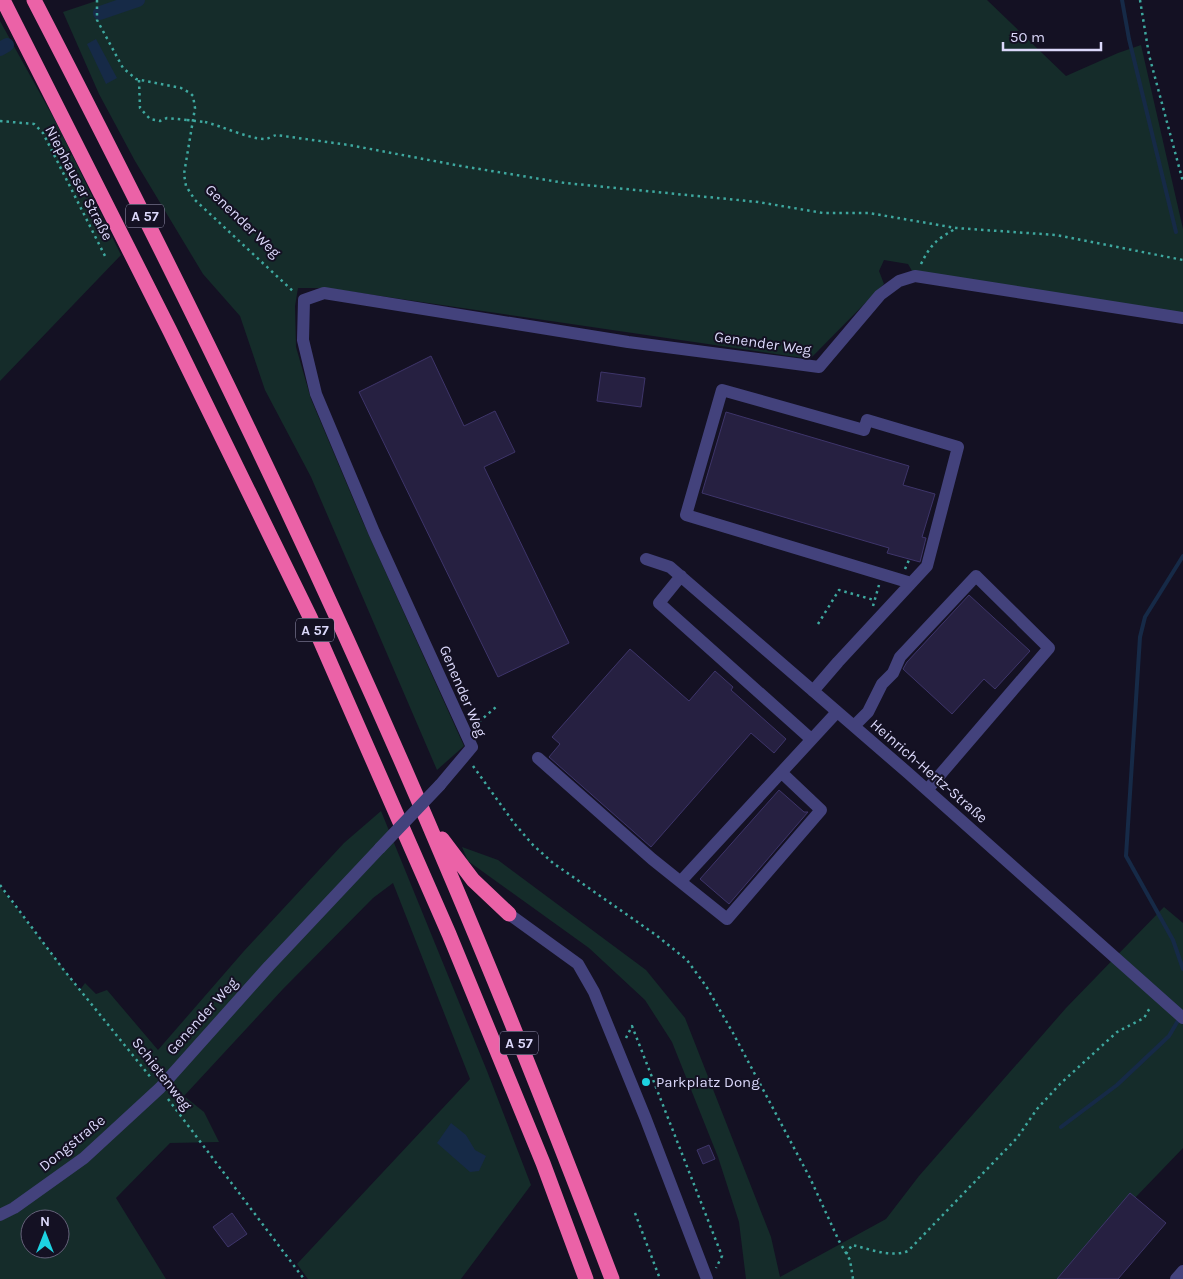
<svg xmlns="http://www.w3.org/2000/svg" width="1183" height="1279" font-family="Karla,sans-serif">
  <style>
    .green { fill: #152c2a; fill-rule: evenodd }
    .water { fill: #162a47 }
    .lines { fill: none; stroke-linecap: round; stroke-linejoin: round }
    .stream { stroke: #162a47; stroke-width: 4 }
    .canal { stroke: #162a47; stroke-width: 14 }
    .building { fill: #262041; stroke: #3e356a }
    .path { stroke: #3ea89f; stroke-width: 2.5; stroke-dasharray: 2.5 4; stroke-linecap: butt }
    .minor { stroke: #43427c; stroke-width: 12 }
    .highway { stroke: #eb62a7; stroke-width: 15 }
    .path-bridge { stroke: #3ea89f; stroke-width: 2.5; stroke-dasharray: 2.5 4; stroke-linecap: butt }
    .minor-bridge { stroke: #43427c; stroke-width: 12 }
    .poi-dot { fill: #1dd2e1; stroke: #141123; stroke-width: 2 }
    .labels { text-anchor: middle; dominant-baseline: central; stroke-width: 4; stroke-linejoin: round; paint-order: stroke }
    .shield { fill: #141123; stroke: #9f9cba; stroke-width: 1 }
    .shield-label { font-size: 14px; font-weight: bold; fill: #dbd8fa }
    .street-label { font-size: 15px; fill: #dbd8fa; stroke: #141123 }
    .poi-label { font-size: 15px; fill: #dbd8fa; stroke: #141123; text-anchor: start }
  </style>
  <rect width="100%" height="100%" fill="#141123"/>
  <path class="green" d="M99 0H987L1066 76 1118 53 1141 45 1183 229V317L915 276 908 264 884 260 879 271 884 284 810 359 326 288H298L295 306 296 347 311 399 362 520 464 746 437 770 311 477 265 390 240 316 203 274 135 161 99 94 63 12Z
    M0 21 57 124 121 255 0 381Z
    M381 811 487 1071 531 1185 461 1279H308L297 1264 470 1079 393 883 373 898 283 989 184 1096 204 1112 219 1142 170 1143 116 1198 166 1279H0V887L80 990 85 983 96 994 107 990 158 1050 244 951 344 843ZM30 1219H60V1249H30Z
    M462 847 498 860 646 970 685 1018 771 1237 780 1277 886 1219 919 1176 1066 1008 1164 907 1183 923V1148L1057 1279H746L739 1222 718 1157 672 1042 645 1000 589 948 468 861Z"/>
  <path class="water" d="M96 39 117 78 106 84 87 44Z
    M451 1123 466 1135 475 1150 486 1156 479 1171 470 1172 437 1143Z"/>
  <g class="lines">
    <path class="stream" d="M1122 0 1129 39 1176 232
      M1183 556 1145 617 1140 637 1126 856 1173 940 1183 969
      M1061 1127 1117 1085 1169 1036 1179 1019"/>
    <path class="canal" d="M100 13 138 0
      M0 49 7 45"/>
  </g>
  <path class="building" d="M431 356 464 426 495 411 515 452 484 467 569 643 498 677 359 392Z
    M601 372 645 378 641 407 597 401Z
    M726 412 909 466 903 485 935 494 922 537 926 538 920 562 887 553 889 548 702 493Z
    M969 595 1030 651 995 689 984 679 952 714 903 669 907 662Z
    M630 649 689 701 715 671 733 687 731 690 786 739 774 753 751 733 651 847 549 757 560 744 552 737Z
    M779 790 804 812H808L729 904 700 879Z
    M709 1145 715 1159 703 1164 697 1150Z
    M1130 1193 1166 1223 1118 1279H1057Z
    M232 1213 247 1234 228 1247 213 1227Z"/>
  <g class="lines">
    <path class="path" d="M97 0V20L123 68 136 79 181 88 190 93 193 96 195 108 184 174 186 186 195 200 295 293
      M1140 0 1149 55 1183 182
      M139 80 140 108 150 119 160 121 167 118 187 120
      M0 121 34 124 43 133 105 256
      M205 122C222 126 249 139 265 139 268 139 273 136 276 135L349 145 461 166 565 183 758 202 823 213H869L956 228 1056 235 1183 260
      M921 264C931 244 936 240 955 229
      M905 569 909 560
      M873 606 879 585
      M818 624 839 590 874 600
      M474 726 496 707
      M473 766 514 823 533 845 553 863 656 935 687 960 706 986 733 1033 810 1178 839 1241 850 1260 853 1279
      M0 885 63 969 152 1079
      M626 1038 632 1026 722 1256 716 1268
      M168 1099 304 1279
      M635 1213 660 1279
      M846 1254 852 1245C870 1249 891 1258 908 1251L1017 1138 1037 1109 1060 1084 1117 1032 1144 1018 1151 1006"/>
    <path class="minor" d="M646 559 670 567 908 773 1183 1018
      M681 576 659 603 811 739
      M813 691 838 662 927 566 958 447 867 420 864 430 722 390 686 515 911 583
      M854 726 868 712 882 684 893 673 900 657 976 576 1049 648 927 790
      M538 758 652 859 727 919 821 810 782 773
      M440 785 472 747 374 532 316 394 303 340 304 300 324 293 628 342 819 367 880 295 899 281 915 276 1183 318
      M681 881 837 712
      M509 914 578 964 594 992 645 1117 707 1279
      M0 1215 14 1208 84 1158 160 1088 269 966 380 848
      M1176 1279 1183 1271"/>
    <path class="highway" d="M3 0 170 331 310 617 449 934 543 1163 586 1279
      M34 0C183 288 326 580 452 879 508 1011 561 1145 612 1279
      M442 839 473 880 509 914"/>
    <path class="path-bridge" d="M187 120 205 122"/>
    <path class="minor-bridge" d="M380 848 440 785"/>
  </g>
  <circle class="poi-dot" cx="646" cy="1082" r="5"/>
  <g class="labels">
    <g class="shield">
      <rect x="126" y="204.5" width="38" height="23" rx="4"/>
      <rect x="296" y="618.5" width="38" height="23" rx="4"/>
      <rect x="500" y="1031.5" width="38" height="23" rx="4"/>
    </g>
    <g class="shield-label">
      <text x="145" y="216">A 57</text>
      <text x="315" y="630">A 57</text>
      <text x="519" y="1043">A 57</text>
    </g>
    <g class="street-label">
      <text transform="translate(79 183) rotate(62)">Niephauser Straße</text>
      <text transform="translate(243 221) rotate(44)">Genender Weg</text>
      <text transform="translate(763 343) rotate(8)">Genender Weg</text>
      <text transform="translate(463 691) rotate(67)">Genender Weg</text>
      <text transform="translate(929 771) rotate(41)">Heinrich-Hertz-Straße</text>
      <text transform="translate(202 1016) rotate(-48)">Genender Weg</text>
      <text transform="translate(162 1074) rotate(52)">Schietenweg</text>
      <text transform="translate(72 1143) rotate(-39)">Dongstraße</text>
    </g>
    <g class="poi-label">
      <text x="656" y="1082">Parkplatz Dong</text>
    </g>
  </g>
  <g transform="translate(45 1234)"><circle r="24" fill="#141123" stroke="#646179"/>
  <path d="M0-4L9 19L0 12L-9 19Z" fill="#1dd2e1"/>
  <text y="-8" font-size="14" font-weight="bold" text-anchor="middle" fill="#dbd8fa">N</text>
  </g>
  <path d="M1003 42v8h98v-8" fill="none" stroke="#dbd8fa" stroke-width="2.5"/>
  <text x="1010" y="42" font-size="15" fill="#dbd8fa" stroke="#141123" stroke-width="4" paint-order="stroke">50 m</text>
</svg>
